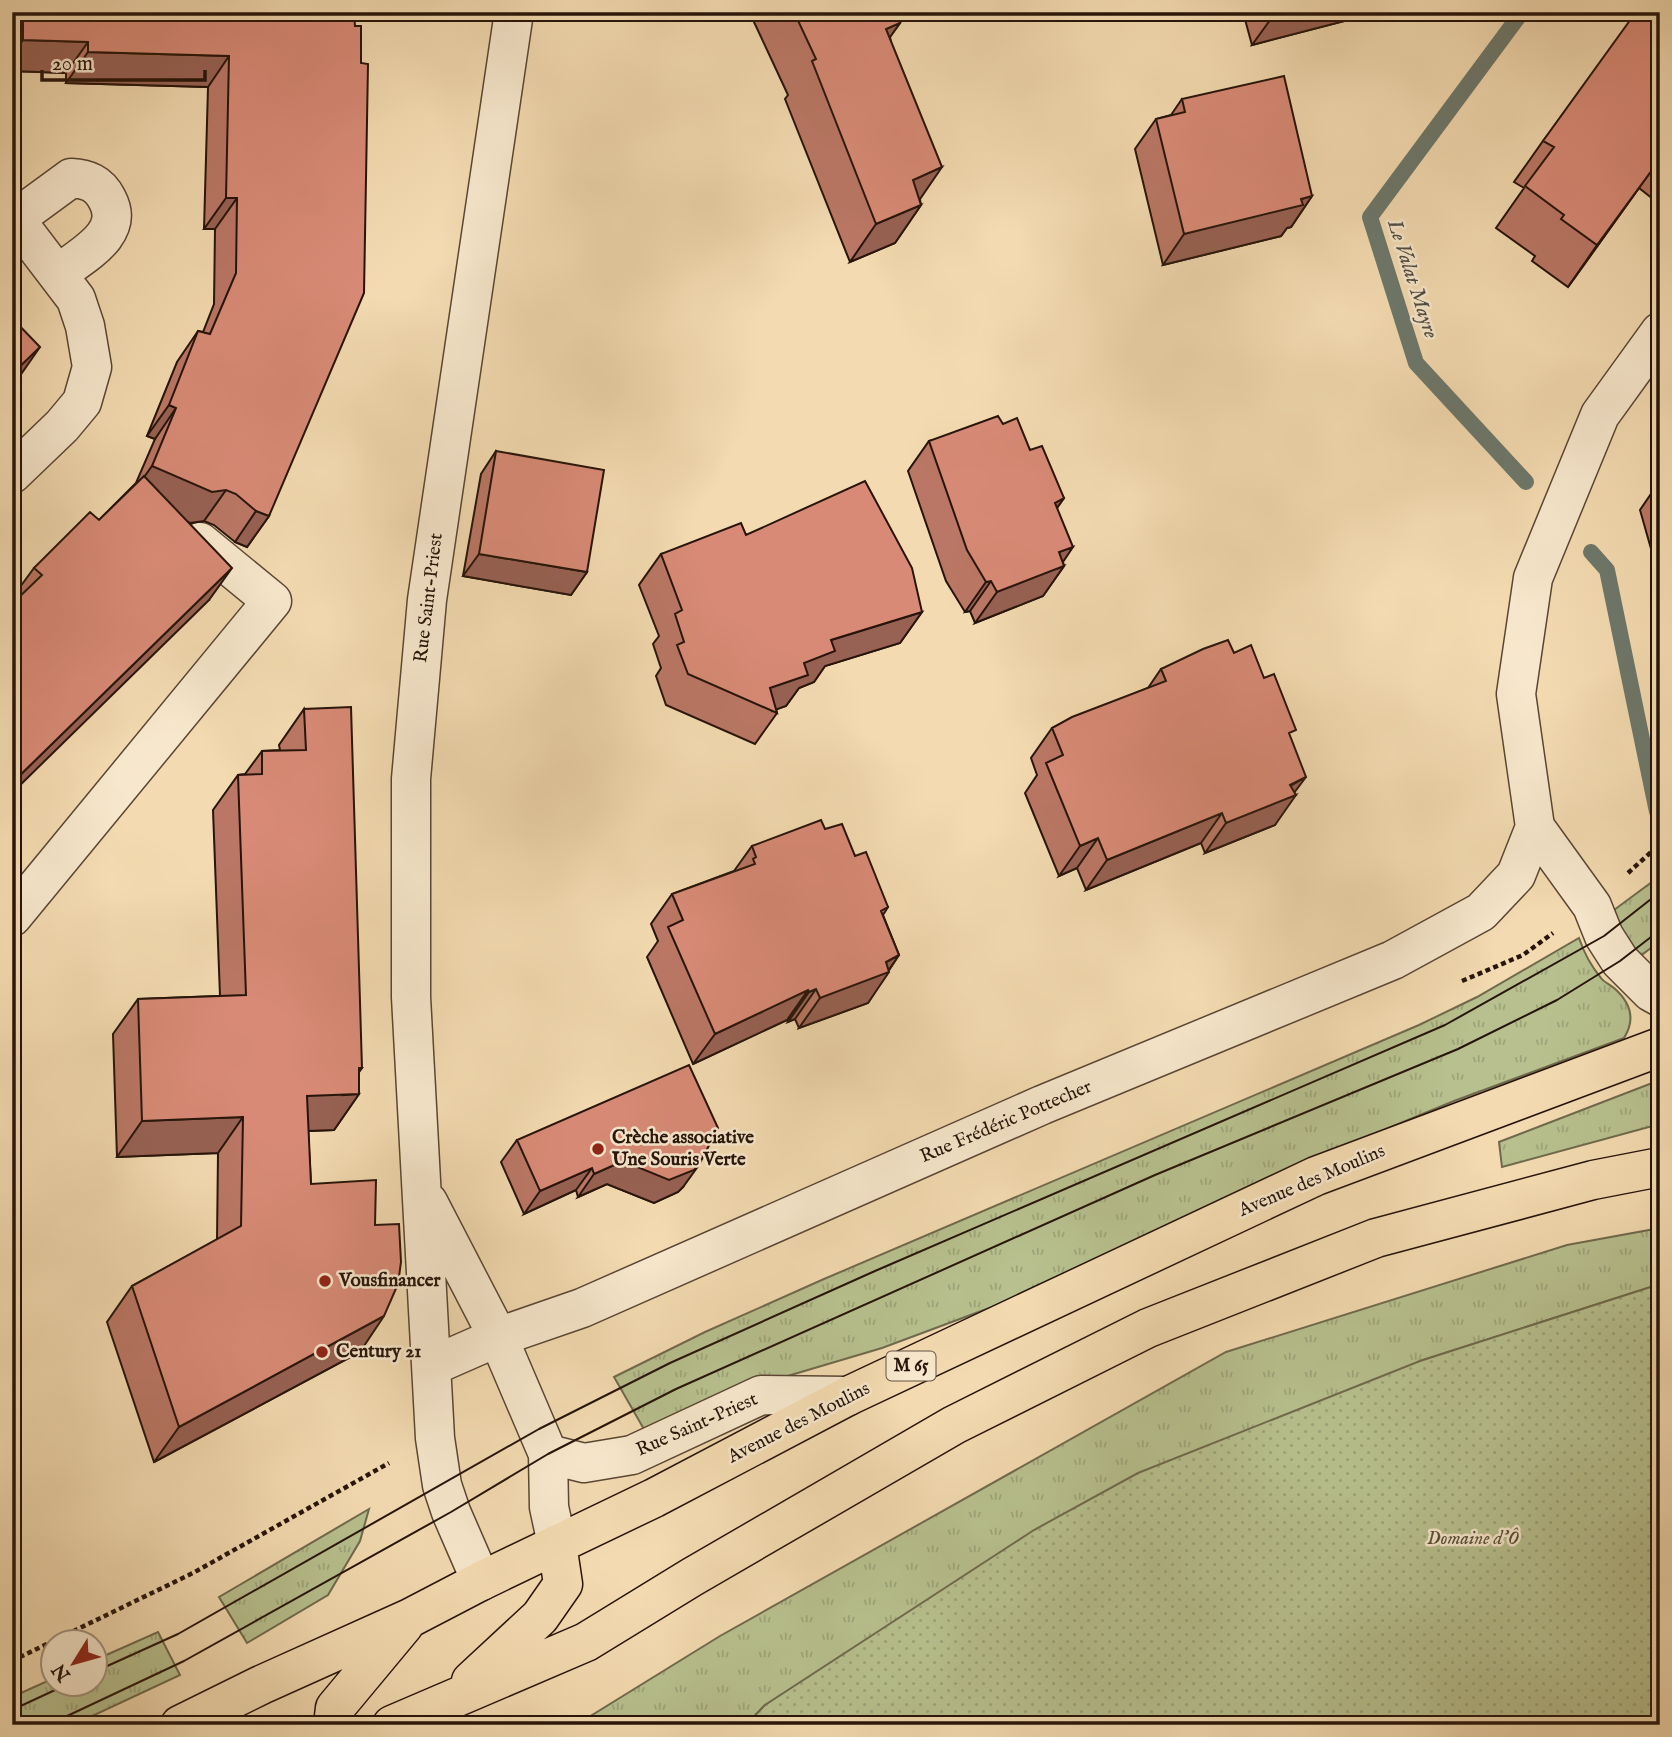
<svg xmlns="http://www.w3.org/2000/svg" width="1672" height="1737" font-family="'IM FELL English',serif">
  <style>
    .grass { fill: url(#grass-tufts); stroke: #6f6a4c; stroke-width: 2 }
    .park { fill: url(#park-dots); stroke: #6f6a4c; stroke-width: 2 }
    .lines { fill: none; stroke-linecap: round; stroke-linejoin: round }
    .stream { stroke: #6d786b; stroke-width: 16 }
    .minor-casing { stroke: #5a4634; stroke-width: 41 }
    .major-casing { stroke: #27140a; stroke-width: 41 }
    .path { stroke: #27140a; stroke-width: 4.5; stroke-dasharray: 5 3.5; stroke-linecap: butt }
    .minor { stroke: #f7e7cc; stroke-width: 38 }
    .major { stroke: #f3dab0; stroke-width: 38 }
    .tram { stroke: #27140a; stroke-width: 2 }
    .wall { fill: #ba7765; stroke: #27140a; stroke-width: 2 }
    .shaded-wall { fill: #976153; stroke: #27140a; stroke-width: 2 }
    .building { fill: #d88a76; stroke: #27140a; stroke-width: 2 }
    .poi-dot { fill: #8f2418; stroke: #f7e7cc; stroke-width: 2.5 }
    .labels { text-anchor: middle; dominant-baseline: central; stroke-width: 5; stroke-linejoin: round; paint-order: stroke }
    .shield { fill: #f7e7cc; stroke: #655344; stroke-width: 2 }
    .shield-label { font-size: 18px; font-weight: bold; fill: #27140a }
    .street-label { font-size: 19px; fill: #27140a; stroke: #f7e7cc }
    .poi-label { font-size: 19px; font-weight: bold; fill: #27140a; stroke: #f7e7cc; text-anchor: start }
    .park-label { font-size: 19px; font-style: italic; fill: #595038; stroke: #f7e7cc }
    .water-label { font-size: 21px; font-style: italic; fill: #504e42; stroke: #f7e7cc }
  </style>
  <defs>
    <pattern id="grass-tufts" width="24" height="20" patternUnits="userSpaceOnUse" patternTransform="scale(1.75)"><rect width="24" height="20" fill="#b7c08e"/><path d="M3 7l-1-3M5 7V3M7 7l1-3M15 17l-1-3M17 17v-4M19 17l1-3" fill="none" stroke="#9da479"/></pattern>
    <pattern id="park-dots" width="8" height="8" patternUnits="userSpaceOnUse" patternTransform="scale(1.75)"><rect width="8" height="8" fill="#b7c08e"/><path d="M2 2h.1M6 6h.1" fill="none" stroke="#9da479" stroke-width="1.8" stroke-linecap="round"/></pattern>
  </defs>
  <rect width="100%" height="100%" fill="#f3dab0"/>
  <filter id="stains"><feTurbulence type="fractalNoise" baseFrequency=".00286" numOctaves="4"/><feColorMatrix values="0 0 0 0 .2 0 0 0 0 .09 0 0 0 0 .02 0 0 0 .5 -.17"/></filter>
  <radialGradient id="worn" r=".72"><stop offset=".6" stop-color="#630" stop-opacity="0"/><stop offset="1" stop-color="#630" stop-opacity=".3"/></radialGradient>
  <path class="grass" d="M1660 876V941L1639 957 1625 939 1614 910Z
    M1579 938C1584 953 1591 966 1601 978 1604 982 1609 984 1614 988 1630 1002 1636 1019 1624 1038L1454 1101 1282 1172 992 1307 882 1348 764 1383 649 1438 614 1377 705 1332 824 1279 1419 1025 1477 997Z
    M1660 1080V1124L1502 1167 1499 1142Z
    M1660 1228V1284L1420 1361 765 1705 746 1725H576L720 1636 1226 1352 1567 1245Z
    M369 1509 360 1541 328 1595 247 1643 219 1597Z
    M158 1632 180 1675 73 1725H12V1697L52 1679V1684H94L95 1660Z"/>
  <path class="park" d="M1660 1284V1725H746L765 1705 1034 1530 1138 1473 1420 1361Z"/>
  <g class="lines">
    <path class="stream" d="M1522 12 1370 217 1416 363 1526 482
      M1591 552 1607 570 1657 812"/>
    <g class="minor-casing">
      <path id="minor" d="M12 215 76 299 85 326 92 367 82 402 62 426 12 474
        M15 219 71 178C87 179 99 183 107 199 126 234 82 255 58 274
        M1660 332 1600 415 1533 578 1516 694 1535 827 1592 906 1604 936 1620 961 1651 992 1660 997
        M12 917 272 601 200 542
        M428 1202 498 1337 548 1454 584 1463 632 1455 761 1395 848 1396
        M432 1366 498 1337 582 1308 1042 1105 1393 960 1481 912 1516 875 1535 827
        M548 1454 549 1507 557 1544
        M481 1581 451 1512 442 1485 435 1438 411 997V779L427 600 514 12"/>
    </g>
    <g class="major-casing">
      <path id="major" d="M471 1681 540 1617 563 1584 557 1544
        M180 1725 261 1685 410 1618 481 1581 654 1498 848 1396 1316 1176 1660 1047
        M333 1725 335 1708 404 1625
        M392 1725 586 1642 692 1577 954 1425 1148 1328 1376 1238 1593 1180 1660 1167"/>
    </g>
    <path class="path" d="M1628 873 1660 844
      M1462 981 1523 955 1553 933
      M12 1661 193 1573 389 1463"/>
    <use href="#minor" class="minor"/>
    <use href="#major" class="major"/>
    <path class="tram" d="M94 1672 178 1634 539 1429 670 1363 875 1271 1445 1025 1604 936 1660 892
      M12 1710 68 1684
      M48 1725 184 1661 451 1512 548 1454 676 1389 1155 1175 1458 1049 1557 1000 1620 961 1660 930"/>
  </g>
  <path class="wall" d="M12 12H354L269 516 247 547 235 542 214 525 204 521 190 523 188 522 209 600 13 603 12 602V598L34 568 99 520 136 483 155 439 147 436 177 362 198 331 203 332 214 304 215 229H204L208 87 66 83V73L12 71Z
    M761 12H896L900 23 890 37 921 205 895 243 850 262 785 99 788 95 754 22Z
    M1243 12H1379L1252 45Z
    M1660 12V189L1653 199 1639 188 1568 287 1532 261 1535 256 1496 228 1524 188 1514 182 1543 141Z
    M1182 99 1312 196 1291 227 1287 228 1281 236 1163 265 1135 149 1156 119 1171 115Z
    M1003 424 1030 450 1064 498 1057 508 1063 562 1064 566 1043 596 975 623 970 611 965 612 946 581 908 471 929 441Z
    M496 451 587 572 571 595 463 576 481 474Z
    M1660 471V577H1659L1640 510 1657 485 1652 483Z
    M746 535 922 612 900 643 825 666 814 682 799 688 786 706 776 709 777 713 755 744 666 705 656 676 661 668 653 644 659 636 639 585 661 554Z
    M1234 653 1290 738 1294 792 1275 825 1205 853 1201 843 1086 890 1077 868 1059 876 1025 793 1037 775 1031 758 1052 728 1148 688 1161 669Z
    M304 709 359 1073V1094L334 1130 308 1131 311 1184 360 1352 154 1462 107 1322 132 1286 217 1240 218 1153 117 1157 113 1034 138 999 220 996 213 810 238 775 245 774 262 751 280 750 279 745Z
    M825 829 855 856 888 907 883 915 899 955 868 1003 799 1028 795 1019 788 1022 787 1020 693 1064 647 957 658 941 651 924 672 894 734 871 752 846Z
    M517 1140 683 1187 678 1192 654 1203 607 1184 578 1197 576 1190 524 1214 501 1162Z"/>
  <path class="shaded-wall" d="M1285 12H1379L1252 45 1273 16Z
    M900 23 873 61 886 29Z
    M23 40 88 42 66 73 12 71V55Z
    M88 52 229 56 208 87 66 83Z
    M1660 159 1639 188 1568 287 1597 245Z
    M942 167 916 205 913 180Z
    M1312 196 1291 227 1287 228 1281 236 1163 265 1184 234Z
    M226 198H237L215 229H204Z
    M921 205 895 243 850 262 876 224Z
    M40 347 17 380 12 384V374Z
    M169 405 176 408 155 439 147 436Z
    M152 466 226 490 204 521 190 523 130 497Z
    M1064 498 1042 529 1055 503Z
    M256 511 269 516 247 547 235 542Z
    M1073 547 1059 568 1064 566 1043 596 975 623 997 592 1059 552Z
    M479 554 587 572 571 595 463 576Z
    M232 568 209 600 12 793V783Z
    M991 581 970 611 965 612 986 582Z
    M922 612 900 643 825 666 814 682 799 688 786 706 772 711 770 688 804 663 831 640Z
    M1306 777 1291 797 1296 795 1275 825 1205 853 1226 823Z
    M1222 813 1201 843 1086 890 1107 860Z
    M1098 838 1077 868 1059 876 1080 846Z
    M899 955 886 974 889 972 868 1003 799 1028 820 998Z
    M816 989 795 1019 788 1022 809 992Z
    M808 990 787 1020 693 1064 715 1034Z
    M359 1068H362L343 1095 359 1094 334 1130 282 1132 307 1096Z
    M243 1117 218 1153 117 1157 142 1121Z
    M623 1161 699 1165 683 1187 678 1192 654 1203 607 1184 578 1197 594 1174Z
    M592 1168 576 1190 524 1214 540 1191Z
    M384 1316 360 1352 154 1462 179 1427Z"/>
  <path class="building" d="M23 12H354L355 26H361V63L368 64 364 293 269 516 256 511 236 494 226 490 212 492 152 466 176 408 169 405 198 331 210 334 236 273 237 198H226L229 56 88 52V42L23 40Z
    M794 12H896L900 23 886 29 942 167 913 180 921 205 876 224 812 61 816 59Z
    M1272 12H1285L1273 16Z
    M1636 12H1660V159L1597 245 1561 219 1564 215 1525 186 1554 147 1543 141Z
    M1284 76 1312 196 1301 199 1303 205 1184 234 1156 119 1185 112 1182 99Z
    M12 318 40 347 12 374Z
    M998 416 1003 424 1017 418 1030 450 1042 446 1064 498 1055 503 1073 547 1059 552 1064 566 997 592 991 581 986 582 967 550 929 441Z
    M496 451 604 470 587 572 479 554Z
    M144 476 232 568 12 783V604L42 575 34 568 90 512 99 520Z
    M865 481 912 568 922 612 831 640 835 651 804 663 808 675 770 688 777 713 688 674 677 645 684 642 675 614 682 610 661 554 741 523 746 535Z
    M1228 640 1234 653 1251 645 1264 678 1274 674 1296 730 1289 733 1306 777 1290 785 1296 795 1226 823 1222 813 1107 860 1098 838 1080 846 1046 763 1063 755 1052 728 1072 717 1166 681 1161 669 1203 649Z
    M351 707 362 1068H359V1094L307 1096 311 1184 376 1180 375 1225 399 1224 401 1262 398 1284 384 1316 179 1427 132 1286 241 1226 243 1117 142 1121 138 999 246 995 238 775 262 774V751L306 750 304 709Z
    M821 820 825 829 842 824 855 856 866 852 888 907 881 911 899 955 886 962 889 972 820 998 816 989 809 992 808 990 715 1034 668 927 683 920 672 894 755 864 753 859 756 857 752 846Z
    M689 1065 718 1128 699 1165 694 1170 669 1180 623 1161 594 1174 592 1168 540 1191 517 1140Z"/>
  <g class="poi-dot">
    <circle cx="598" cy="1149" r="7"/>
    <circle cx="325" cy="1281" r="7"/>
    <circle cx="322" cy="1352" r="7"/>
  </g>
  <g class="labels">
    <rect class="shield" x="886.5" y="1351.5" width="49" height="29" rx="5"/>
    <g class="shield-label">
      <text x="911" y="1366">M 65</text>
    </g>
    <g class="street-label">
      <text transform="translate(429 598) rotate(-83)">Rue Saint-Priest</text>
      <text transform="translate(1006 1122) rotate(-23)">Rue Frédéric Pottecher</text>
      <text transform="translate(1312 1181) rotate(-23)">Avenue des Moulins</text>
      <text transform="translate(799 1423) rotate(-27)">Avenue des Moulins</text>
      <text transform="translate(697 1425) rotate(-24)">Rue Saint-Priest</text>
    </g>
    <g class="poi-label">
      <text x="612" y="1138">Crèche associative<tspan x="612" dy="22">Une Souris Verte</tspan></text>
      <text x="339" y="1281">Vousfinancer</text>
      <text x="336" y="1352">Century 21</text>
    </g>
    <g class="park-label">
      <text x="1473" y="1539">Domaine d'Ô</text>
    </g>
    <g class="water-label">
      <text transform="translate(1412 279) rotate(72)">Le Valat Mayre</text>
    </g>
  </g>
  <rect width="1672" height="1737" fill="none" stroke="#f3dab0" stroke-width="42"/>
  <rect x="14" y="14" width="1644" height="1709" fill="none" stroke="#27140a" stroke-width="3.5"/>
  <rect x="21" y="21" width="1630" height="1695" fill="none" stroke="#27140a" stroke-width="2"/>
  <g transform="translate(74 1663) rotate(233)"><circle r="33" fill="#f7e7cc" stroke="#a4937e" stroke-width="2"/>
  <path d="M0-5L12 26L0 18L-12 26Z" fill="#8f2418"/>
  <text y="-10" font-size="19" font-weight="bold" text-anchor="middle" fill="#27140a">N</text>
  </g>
  <path d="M42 70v10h163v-10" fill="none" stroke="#27140a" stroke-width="3.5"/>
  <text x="52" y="70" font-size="21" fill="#27140a" stroke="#f7e7cc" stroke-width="5" paint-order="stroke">20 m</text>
  <rect width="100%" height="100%" filter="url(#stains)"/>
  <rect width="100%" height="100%" fill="url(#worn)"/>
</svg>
